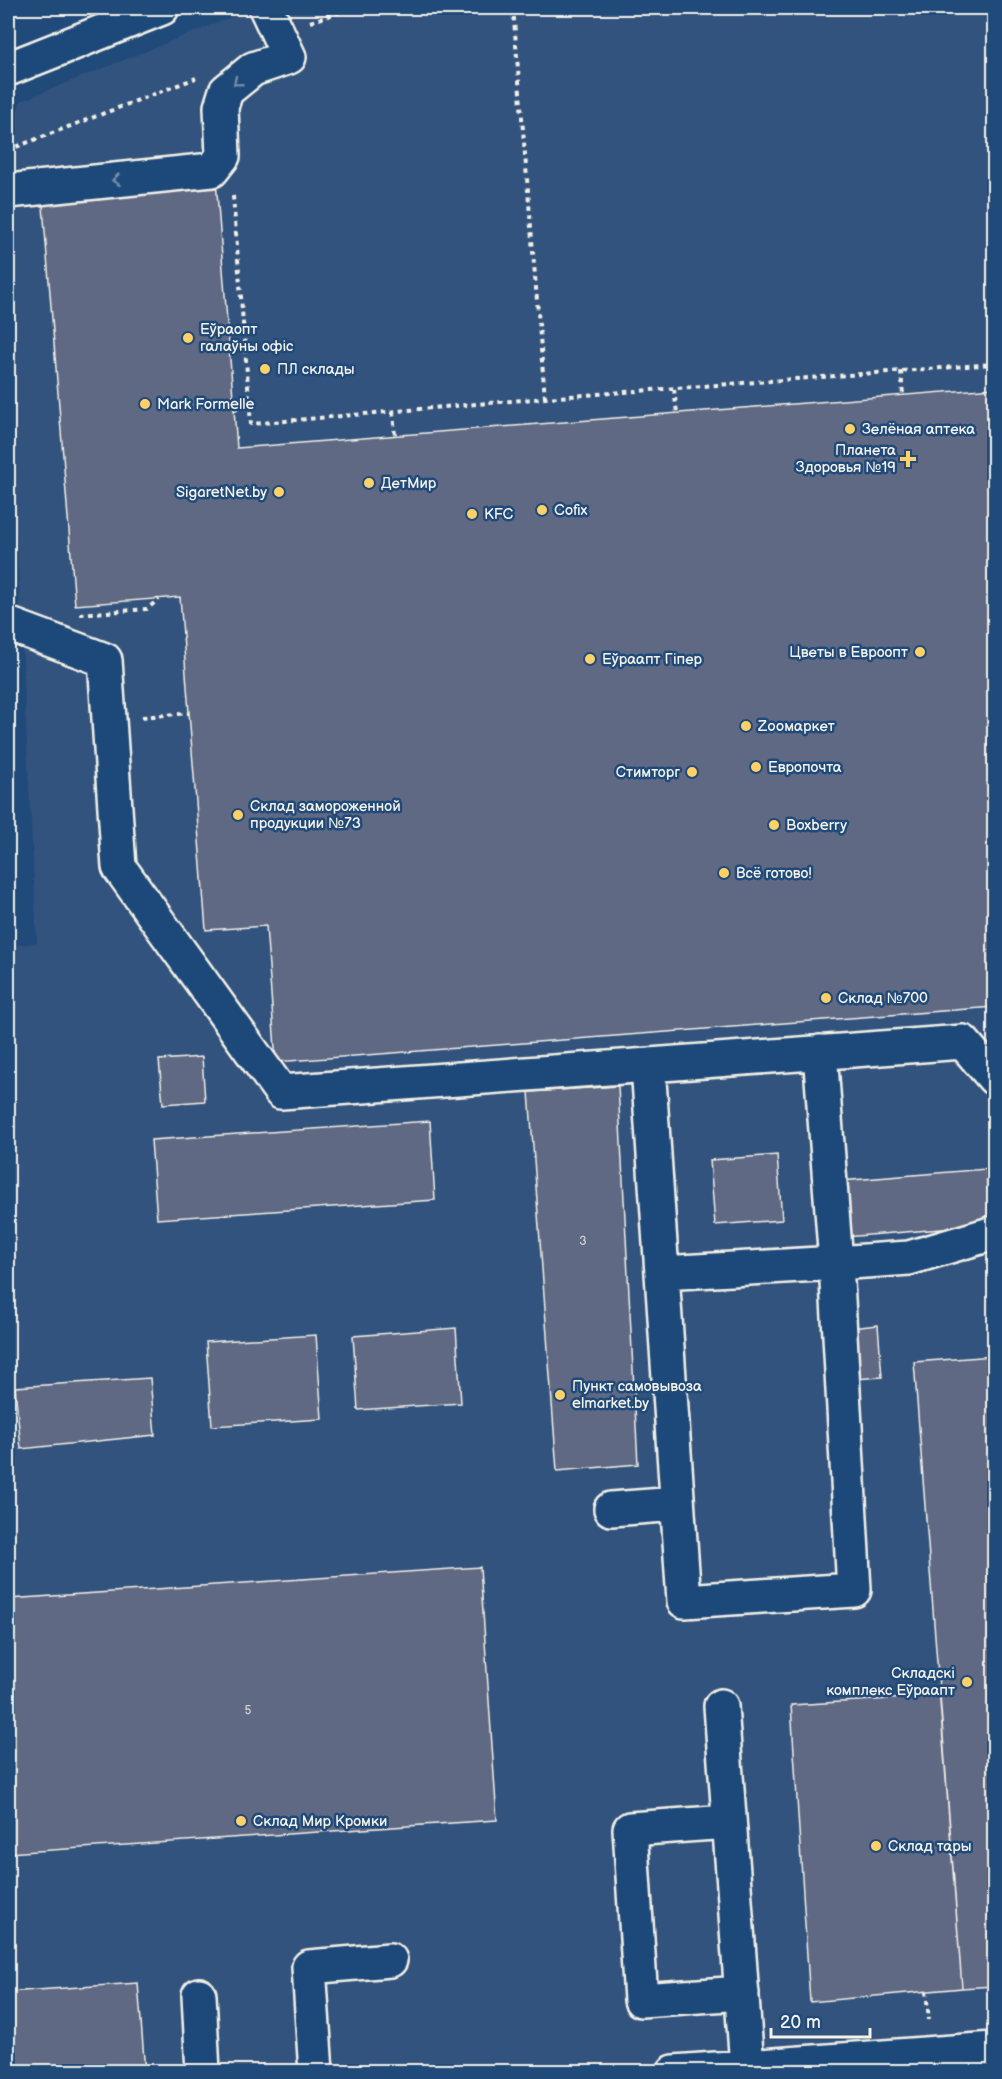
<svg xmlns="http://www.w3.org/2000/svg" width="1002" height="2079" font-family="'Balsamiq Sans',sans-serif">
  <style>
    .built { fill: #33537d }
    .building { fill: #616984; stroke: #f4f1e8; stroke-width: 1.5 }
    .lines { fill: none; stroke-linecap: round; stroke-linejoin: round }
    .minor-casing { stroke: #f4f1e8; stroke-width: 38 }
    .path { stroke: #f4f1e8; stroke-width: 4; stroke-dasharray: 4.5 4.5; stroke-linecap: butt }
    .minor { stroke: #1f4a7a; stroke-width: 33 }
    .oneway { stroke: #748da6 }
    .poi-dot { fill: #ffd166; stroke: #1f4a7a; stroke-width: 2 }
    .labels { text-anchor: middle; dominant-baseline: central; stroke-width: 5; stroke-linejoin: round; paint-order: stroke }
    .number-label { font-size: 12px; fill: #cfcfcf }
    .poi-label { font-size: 15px; fill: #f4f1e8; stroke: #1f4a7a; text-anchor: start }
  </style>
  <rect width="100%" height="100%" fill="#1f4a7a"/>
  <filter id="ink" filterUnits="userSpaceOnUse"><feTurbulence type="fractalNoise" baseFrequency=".0167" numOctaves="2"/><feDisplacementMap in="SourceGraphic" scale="12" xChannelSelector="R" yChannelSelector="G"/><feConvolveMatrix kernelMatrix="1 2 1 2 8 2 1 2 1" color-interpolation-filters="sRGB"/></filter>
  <g filter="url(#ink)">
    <path class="built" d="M254 8H994V2071H8V946L37 943 8 373V134L21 101Z"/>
    <path class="building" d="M216 180 237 448 994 388V1007L276 1062 266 926 206 930 180 597 75 605 42 194Z
      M202 1057 205 1101 163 1104 159 1060Z
      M618 1086 638 1464 557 1471 529 1092Z
      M430 1121 435 1200 157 1219 151 1140Z
      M777 1155 782 1220 715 1225 710 1160Z
      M986 1169 990 1225 845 1237 840 1181Z
      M878 1325 882 1377 855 1379 851 1328Z
      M456 1328 461 1403 358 1410 353 1336Z
      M316 1335 322 1419 212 1426 206 1342Z
      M994 1356V1986L962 1988 914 1362Z
      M150 1378 155 1435 21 1449 15 1387Z
      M480 1567 497 1820 8 1853V1599Z
      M940 1696 962 1988 810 2002 791 1705Z
      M138 1983 145 2072H8V1992Z"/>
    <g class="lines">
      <g class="minor-casing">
        <path id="minor" d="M8 69 162 8
          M8 191 212 170 223 156 221 107 226 91 253 69 289 57 266 8
          M8 624 105 660 119 867 281 1092 963 1042 994 1078
          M648 1065 684 1601 854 1590 836 1263 909 1258 994 1233
          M662 1273 836 1263 820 1052
          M611 1509 677 1504
          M721 1706 747 2067
          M728 1822 630 1829 641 2000 742 1993
          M199 1995 203 2072
          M316 2072 309 1967 390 1960
          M674 2072 994 2049"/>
      </g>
      <path class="path" d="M432 8 433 11
        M513 8 545 398
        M310 22 352 8
        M8 150 196 78
        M233 196 251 424 545 398 994 364
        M901 371 903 395
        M674 389 677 413
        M234 409 250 407
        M393 412 395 436
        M80 614 147 609 159 599
        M142 717 189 713
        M926 1991 929 2020"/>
      <use href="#minor" class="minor"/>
    </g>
    <defs><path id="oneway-chevron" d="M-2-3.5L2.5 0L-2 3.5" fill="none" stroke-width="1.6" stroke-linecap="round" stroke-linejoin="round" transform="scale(1.5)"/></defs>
    <g class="oneway">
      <use href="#oneway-chevron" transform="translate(237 82) rotate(141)"/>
      <use href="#oneway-chevron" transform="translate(116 180) rotate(174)"/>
    </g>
  </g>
  <g class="poi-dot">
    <circle cx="188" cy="338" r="6"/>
    <circle cx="265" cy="369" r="6"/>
    <circle cx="145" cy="404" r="6"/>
    <circle cx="850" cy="429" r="6"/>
    <path d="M905 450h6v6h6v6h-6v6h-6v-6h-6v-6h6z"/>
    <circle cx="369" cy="483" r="6"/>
    <circle cx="279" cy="492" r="6"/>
    <circle cx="542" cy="510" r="6"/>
    <circle cx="472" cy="514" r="6"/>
    <circle cx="920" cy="652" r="6"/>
    <circle cx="590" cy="659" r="6"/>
    <circle cx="746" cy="726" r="6"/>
    <circle cx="756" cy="767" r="6"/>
    <circle cx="692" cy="772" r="6"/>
    <circle cx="238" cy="815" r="6"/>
    <circle cx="774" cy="825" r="6"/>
    <circle cx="724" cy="873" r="6"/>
    <circle cx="826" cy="998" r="6"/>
    <circle cx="560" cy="1395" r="6"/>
    <circle cx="967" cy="1682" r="6"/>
    <circle cx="241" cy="1821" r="6"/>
    <circle cx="876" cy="1846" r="6"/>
  </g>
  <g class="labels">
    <g class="number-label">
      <text x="583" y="1241">3</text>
      <text x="248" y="1710">5</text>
    </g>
    <g class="poi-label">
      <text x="200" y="329">Еўраопт<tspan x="200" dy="17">галаўны офіс</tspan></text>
      <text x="277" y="369">ПЛ склады</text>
      <text x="157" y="404">Mark Formelle</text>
      <text x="862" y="429">Зелёная аптека</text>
      <text x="896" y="450" text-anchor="end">Планета<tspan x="896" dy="17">Здоровья №19</tspan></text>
      <text x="381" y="483">ДетМир</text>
      <text x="267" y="492" text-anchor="end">SigaretNet.by</text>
      <text x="554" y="510">Cofix</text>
      <text x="484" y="514">KFC</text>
      <text x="908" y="652" text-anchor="end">Цветы в Евроопт</text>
      <text x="602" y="659">Еўраапт Гіпер</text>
      <text x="758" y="726">Zooмаркет</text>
      <text x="768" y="767">Европочта</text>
      <text x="680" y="772" text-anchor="end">Стимторг</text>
      <text x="250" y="806">Склад замороженной<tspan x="250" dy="17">продукции №73</tspan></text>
      <text x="786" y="825">Boxberry</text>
      <text x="736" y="873">Всё готово!</text>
      <text x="838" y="998">Склад №700</text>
      <text x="572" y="1386">Пункт самовывоза<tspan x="572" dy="17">elmarket.by</tspan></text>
      <text x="955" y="1673" text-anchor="end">Складскі<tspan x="955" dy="17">комплекс Еўраапт</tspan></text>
      <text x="253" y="1821">Склад Мир Кромки</text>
      <text x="888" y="1846">Склад тары</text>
    </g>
  </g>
  <rect width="1002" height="2079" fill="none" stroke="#1f4a7a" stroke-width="30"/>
  <rect x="15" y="15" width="972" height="2049" fill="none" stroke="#f4f1e8" stroke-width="2" filter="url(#ink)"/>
  <path d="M771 2028v9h99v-9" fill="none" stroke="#f4f1e8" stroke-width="3"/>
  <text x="780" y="2028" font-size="18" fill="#f4f1e8" stroke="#1f4a7a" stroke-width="4.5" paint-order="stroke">20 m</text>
</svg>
